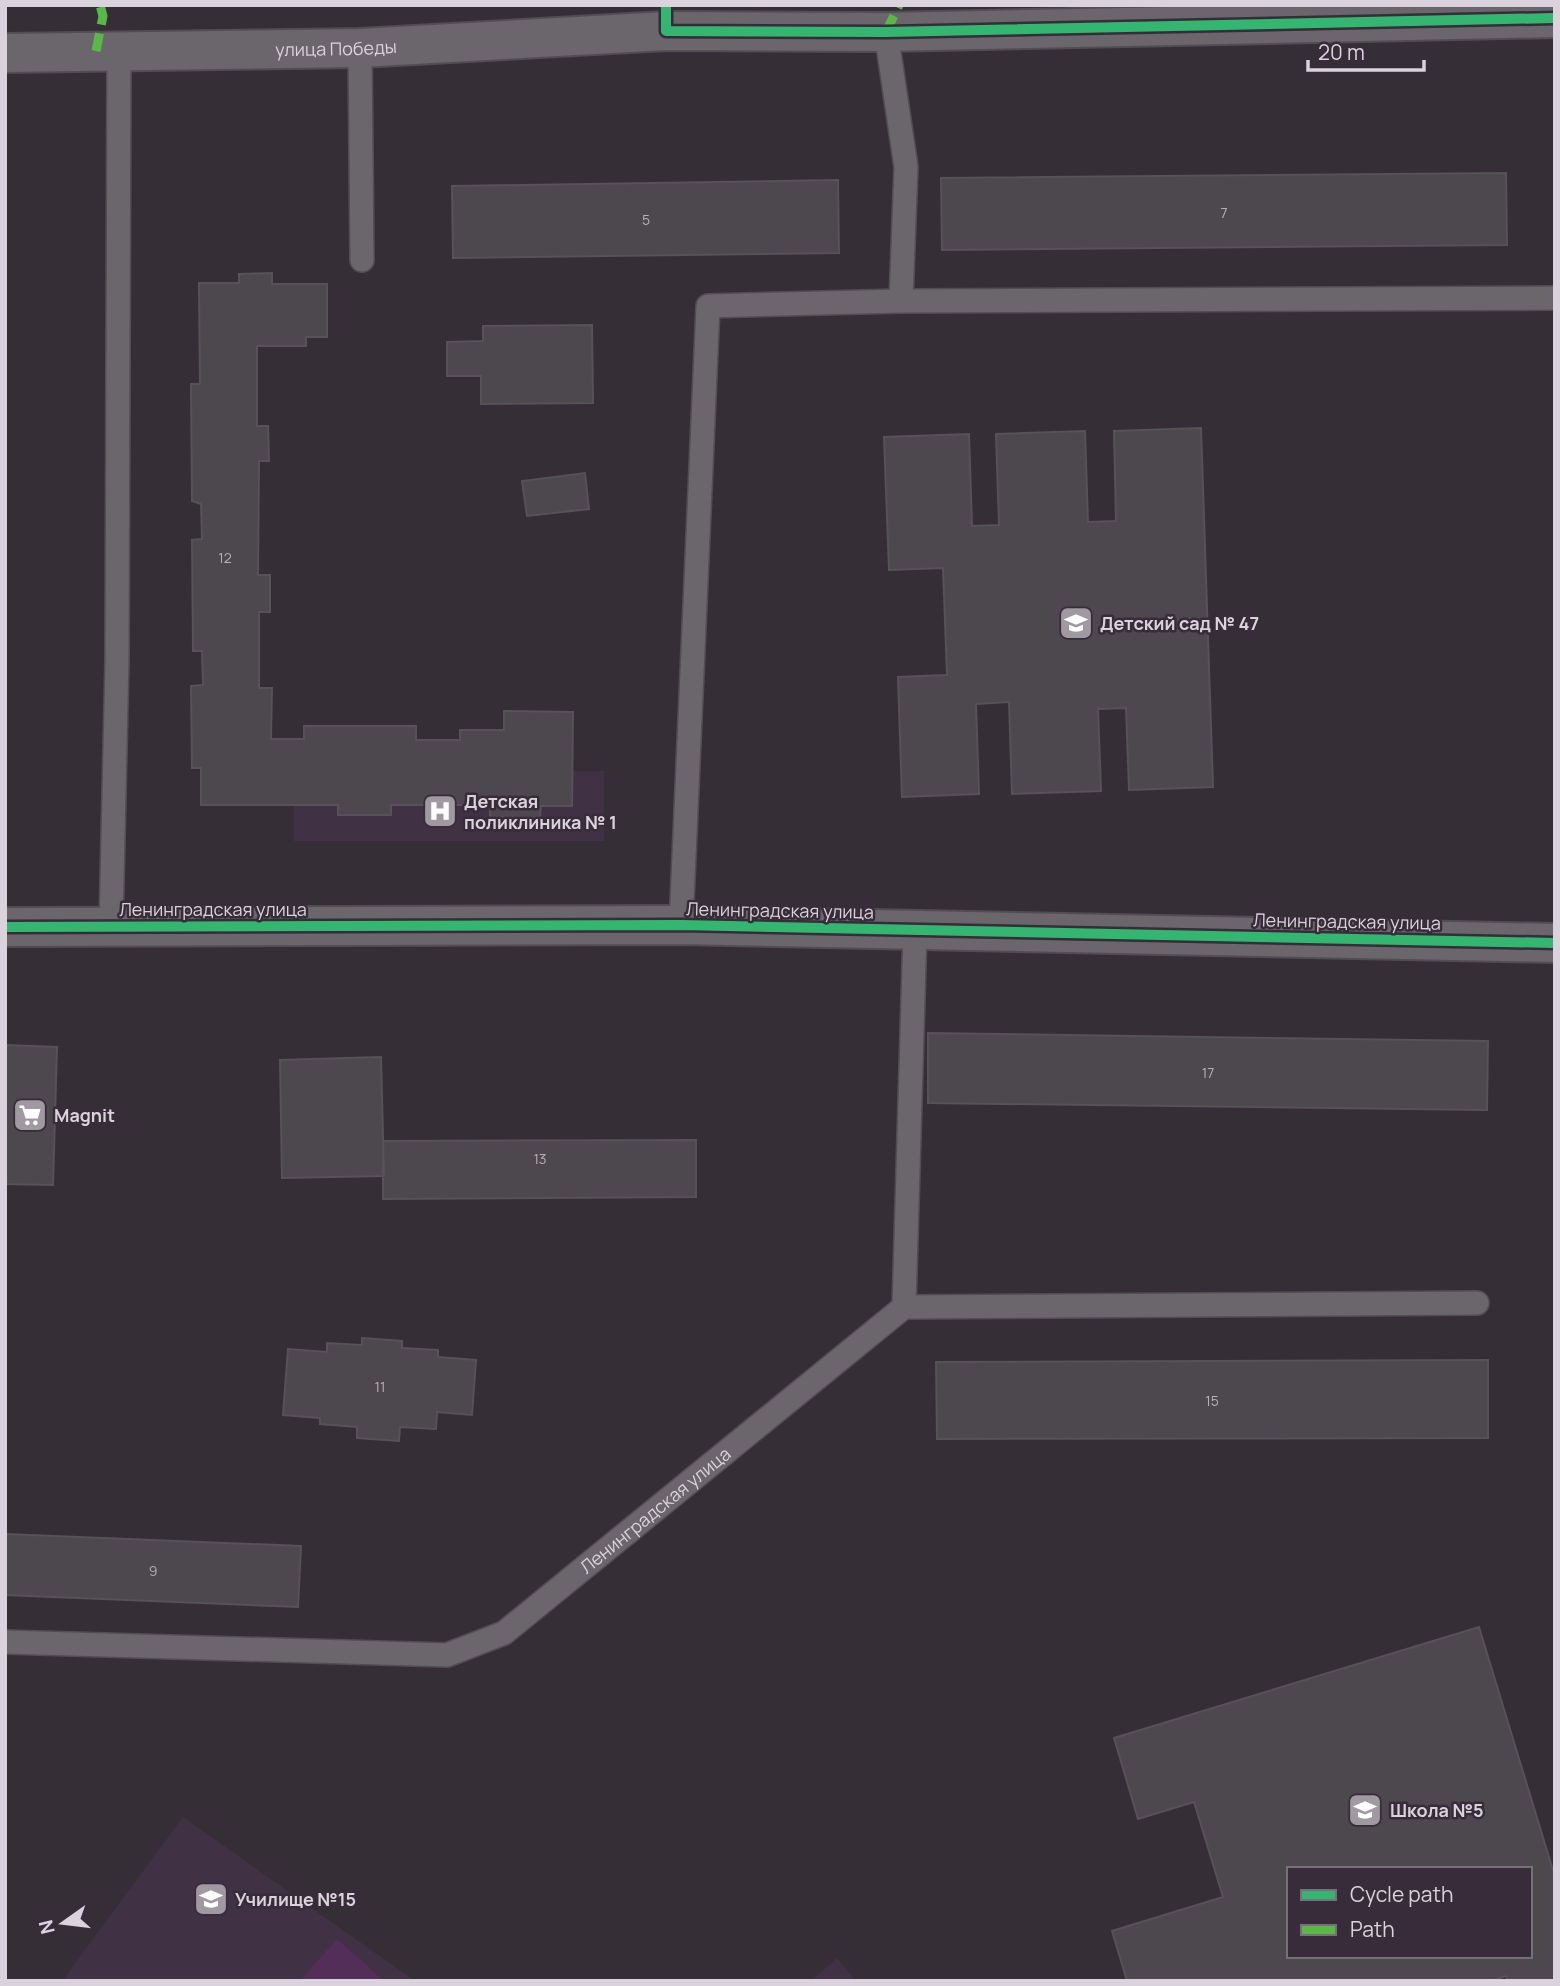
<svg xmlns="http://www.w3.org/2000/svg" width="1560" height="1986" font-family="Manrope,sans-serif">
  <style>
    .built { fill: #413144 }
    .green { fill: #522e59 }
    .building { fill: #4d484e; stroke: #575158; stroke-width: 2; fill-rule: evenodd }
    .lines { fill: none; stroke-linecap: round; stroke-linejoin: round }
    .lane-casing { stroke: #524c53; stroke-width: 26 }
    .secondary-casing { stroke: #524c53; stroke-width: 42 }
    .lane { stroke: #6b656c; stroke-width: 23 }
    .secondary { stroke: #6b656c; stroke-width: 38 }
    .quiet { stroke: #58b947; stroke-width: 9; stroke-dasharray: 18 9; stroke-linecap: butt }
    .cycleway-casing { stroke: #382b3a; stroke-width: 15 }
    .cycleway { stroke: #33b770; stroke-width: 10 }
    .labels { text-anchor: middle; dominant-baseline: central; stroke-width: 5; stroke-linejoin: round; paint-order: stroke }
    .number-label { font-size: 14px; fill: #b7b0b8 }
    .street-label { font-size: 18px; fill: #dad2dc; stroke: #382b3a }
    .poi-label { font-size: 18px; font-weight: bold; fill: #dad2dc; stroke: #382b3a; text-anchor: start }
  </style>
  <rect width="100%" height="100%" fill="#352e36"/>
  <path class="built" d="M572 771H604V841H294V805H338V815H390L391 805H490V816L541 806 572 805Z
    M183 1817 415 1981H62Z
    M837 1958 856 1981H811Z"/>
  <path class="green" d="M337 1939 384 1981H300Z"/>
  <path class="building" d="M1506 173 1507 245 942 250 941 178Z
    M838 180 839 253 453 258 452 186Z
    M272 273V284H327V337H306V346H257V426H268L269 461H259L258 575H270V612H259V688H272L271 739H304V726H416V740H460V730H504V711L573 712 572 806H541L540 817H490V805H391V815H338V805H201V768H192L191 686 203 685 202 651H193L192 540 202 539 201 504 192 501 191 384H200L199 283H239V274Z
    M592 325 593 403 481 404V376H447V342L483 341V326Z
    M1201 428 1213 787 1129 790 1126 708 1098 709 1101 791 1012 794 1009 702 976 704 979 794 902 797 898 677 947 675 943 568 889 570 884 437 969 434 972 526 999 525 996 434 1085 431 1088 522 1116 521 1114 431Z
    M585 473 589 509 527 516 522 481Z
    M928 1033 1488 1041 1487 1110 928 1103Z
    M5 1045 57 1047 53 1185 5 1184Z
    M381 1057 384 1176 282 1178 280 1060Z
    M696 1140V1197L383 1199V1141Z
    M362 1338 402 1341V1348L438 1350V1357L476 1360 472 1415 437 1412 436 1429 400 1427 399 1441 357 1438V1427L320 1424V1418L283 1415 288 1349 327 1352V1343L362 1345Z
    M1488 1360V1438L937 1439 936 1362Z
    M5 1534 301 1546 298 1607 5 1595Z
    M1479 1627 1555 1877V1981H1508L1506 1976 1491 1981H1127L1112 1931 1223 1897 1194 1802 1138 1819 1114 1738ZM1289 1869H1530V1956H1289Z"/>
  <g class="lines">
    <g class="lane-casing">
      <g id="lane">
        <path d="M886 32 906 167 901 301"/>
        <path d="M360 48 362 260"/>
        <path d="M681 925 708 306 901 301 1555 298"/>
        <path d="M111 926 117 660 119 51"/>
        <path d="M904 1307 1477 1303"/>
        <path id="s1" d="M5 1642 447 1655 504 1633 904 1307 915 930"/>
      </g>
    </g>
    <g class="secondary-casing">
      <g id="secondary">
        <path id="s2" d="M5 53 360 48 666 31 886 32 1555 18"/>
        <path d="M5 927 681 925 1555 943"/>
      </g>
    </g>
    <use href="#lane" class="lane"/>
    <use href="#secondary" class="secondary"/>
    <path class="quiet" d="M886 32 899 5
      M96 51 103 16 100 5"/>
    <g class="cycleway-casing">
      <path id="cycleway" d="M666 5V31L886 32 1555 18
        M5 927 681 925 1555 943"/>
    </g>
    <use href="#cycleway" class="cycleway"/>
  </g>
  <defs>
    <g id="school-square" transform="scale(1.75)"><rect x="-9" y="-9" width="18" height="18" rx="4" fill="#a099a2" stroke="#382b3a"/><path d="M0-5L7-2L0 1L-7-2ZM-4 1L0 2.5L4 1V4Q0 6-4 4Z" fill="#fff"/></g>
    <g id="hospital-square" transform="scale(1.75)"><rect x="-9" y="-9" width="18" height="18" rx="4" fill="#a099a2" stroke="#382b3a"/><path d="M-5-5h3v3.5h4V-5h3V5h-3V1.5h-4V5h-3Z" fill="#fff"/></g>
    <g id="supermarket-square" transform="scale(1.75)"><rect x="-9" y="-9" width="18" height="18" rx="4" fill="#a099a2" stroke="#382b3a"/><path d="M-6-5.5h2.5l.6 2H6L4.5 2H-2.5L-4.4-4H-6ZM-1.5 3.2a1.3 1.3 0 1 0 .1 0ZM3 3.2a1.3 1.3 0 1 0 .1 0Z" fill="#fff"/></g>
    <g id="university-square" transform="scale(1.75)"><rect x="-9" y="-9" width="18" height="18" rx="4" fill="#a099a2" stroke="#382b3a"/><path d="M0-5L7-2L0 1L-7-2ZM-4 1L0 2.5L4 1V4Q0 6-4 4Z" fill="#fff"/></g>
  </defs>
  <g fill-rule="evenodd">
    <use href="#school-square" x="1076" y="623"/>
    <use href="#hospital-square" x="440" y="811"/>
    <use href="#supermarket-square" x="30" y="1115"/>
    <use href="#school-square" x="1365" y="1810"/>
    <use href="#university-square" x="211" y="1899"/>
  </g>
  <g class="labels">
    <g class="number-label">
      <text x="1224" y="212">7</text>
      <text x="646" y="219">5</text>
      <text x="225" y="557">12</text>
      <text x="1208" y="1072">17</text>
      <text x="540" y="1158">13</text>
      <text x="380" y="1386">11</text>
      <text x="1212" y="1400">15</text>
      <text x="153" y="1570">9</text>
    </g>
    <g class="street-label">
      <text stroke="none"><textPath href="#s2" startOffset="331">улица Победы</textPath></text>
      <text x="213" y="909">Ленинградская улица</text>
      <text transform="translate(780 910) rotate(1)">Ленинградская улица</text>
      <text transform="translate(1347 921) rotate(1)">Ленинградская улица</text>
      <text stroke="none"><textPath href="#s1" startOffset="698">Ленинградская улица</textPath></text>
    </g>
    <g class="poi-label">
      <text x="1100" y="623">Детский сад № 47</text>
      <text x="464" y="801">Детская<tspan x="464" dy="21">поликлиника № 1</tspan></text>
      <text x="54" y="1115">Magnit</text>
      <text x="1390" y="1810">Школа №5</text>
      <text x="235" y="1899">Училище №15</text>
    </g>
  </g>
  <rect width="1560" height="1986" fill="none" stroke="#dad2dc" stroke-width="14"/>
  <rect x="1287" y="1867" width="245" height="91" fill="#382b3a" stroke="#796e7b" stroke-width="2"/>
  <rect x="1301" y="1890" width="35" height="10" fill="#33b770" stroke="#796e7b" stroke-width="2"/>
  <text x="1350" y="1902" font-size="21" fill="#dad2dc">Cycle path</text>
  <rect x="1301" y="1925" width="35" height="10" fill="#58b947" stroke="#796e7b" stroke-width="2"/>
  <text x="1350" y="1937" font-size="21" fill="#dad2dc">Path</text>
  <g transform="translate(63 1923) rotate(256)" stroke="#382b3a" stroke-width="5" paint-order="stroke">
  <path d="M0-5L12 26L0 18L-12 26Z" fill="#dad2dc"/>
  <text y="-10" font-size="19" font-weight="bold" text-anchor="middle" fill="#dad2dc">N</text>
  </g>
  <path d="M1308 60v10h116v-10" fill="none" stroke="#dad2dc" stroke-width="3.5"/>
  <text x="1318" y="60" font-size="21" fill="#dad2dc" stroke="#382b3a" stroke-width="5" paint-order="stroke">20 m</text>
</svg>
